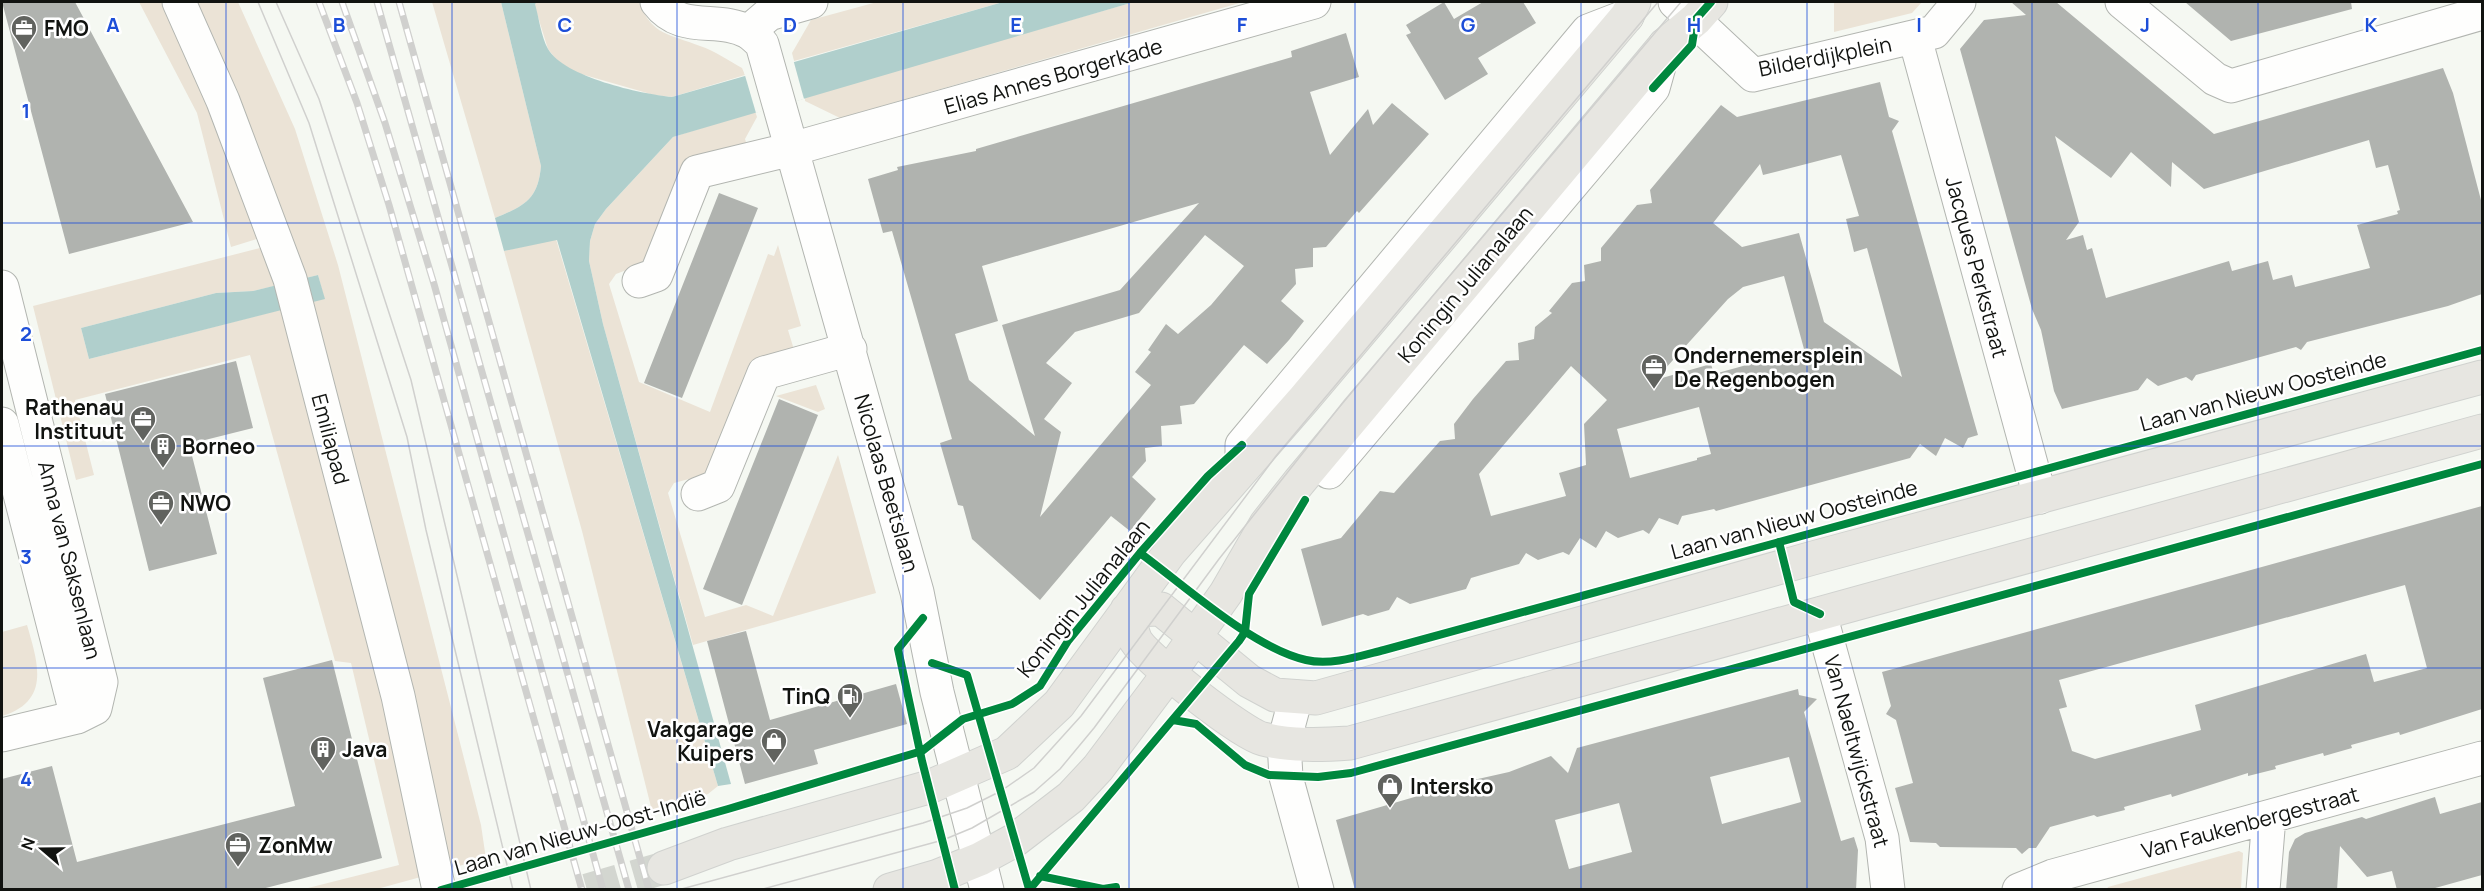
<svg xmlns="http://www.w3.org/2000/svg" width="2484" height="891" font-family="Manrope,sans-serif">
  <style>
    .green { fill: #ebe3d6 }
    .water { fill: #b0cfcc }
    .pier { fill: #f5f8f2 }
    .building { fill: #b0b3af; fill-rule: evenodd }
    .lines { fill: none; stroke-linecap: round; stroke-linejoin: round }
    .major-tunnel { stroke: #d3d6d0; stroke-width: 33; stroke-dasharray: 33 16; stroke-linecap: butt }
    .minor-casing { stroke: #b2b5b0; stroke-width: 35 }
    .major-casing { stroke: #d0d2cf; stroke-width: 35 }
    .minor { stroke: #fefefd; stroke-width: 33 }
    .major { stroke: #e7e6e1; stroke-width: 33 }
    .tram { stroke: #d0d0ce; stroke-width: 1.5 }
    .rail-casing { stroke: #d0d0ce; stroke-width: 7 }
    .rail { stroke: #fff; stroke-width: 4.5; stroke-dasharray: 14; stroke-linecap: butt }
    .cycleway-casing { stroke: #fff; stroke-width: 11 }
    .cycleway { stroke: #00873e; stroke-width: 8 }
    .grid { fill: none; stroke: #1d4ed8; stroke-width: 1.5; stroke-opacity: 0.55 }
    .labels { text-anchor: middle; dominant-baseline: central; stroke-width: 5; stroke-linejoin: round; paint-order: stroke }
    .poi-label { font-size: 21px; font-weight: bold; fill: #111310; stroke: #fff; text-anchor: start }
    .street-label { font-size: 21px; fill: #111310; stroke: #fff }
    .grid-label { font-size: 20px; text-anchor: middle; font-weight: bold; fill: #1d4ed8; stroke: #fff; stroke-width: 5; stroke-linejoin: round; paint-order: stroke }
  </style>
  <rect width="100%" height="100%" fill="#f5f8f2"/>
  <path class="green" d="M139 2H170L266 236 231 247 197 113Z
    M184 2H238L295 129 338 265 481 825 486 859 439 871 305 303 324 298 318 275 299 280Z
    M432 2H501L541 166C538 200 524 206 495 218Z
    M537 2H639C652 36 670 34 700 46 715 51 729 61 742 68L745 75 672 97 654 95 574 72 559 63 548 49 534 4Z
    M877 2H1003L794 61 792 53 811 20Z
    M1134 2H1243L840 118 805 101V96Z
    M1834 2H1922L1912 13 1834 32Z
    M755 111 757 117 745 139 748 149 704 160 653 260 616 274 609 284 639 382 710 412 768 254 774 256 778 245 801 326 788 330 795 353 712 468 704 475 674 483 668 493 705 617 746 605 773 616 838 455 876 593 693 645 603 324 589 261 590 241 595 224 606 209 673 137Z
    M556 239 718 786 708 794 652 811 582 531 504 251Z
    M260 248 268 249 283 284 253 291 216 293 81 328 89 359 291 307 428 875 377 889H304L399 865 351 663 335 661 250 355 75 400 94 475 76 480 33 306Z
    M816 385 825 409 818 412 776 396Z
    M27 625C38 663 51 701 2 716V632Z
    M2239 851 2243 853 2241 889H2107L2108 887Z"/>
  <path class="water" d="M501 2H537L535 4C539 18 541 36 548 49 564 77 641 94 672 97L1003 2H1134L673 137 606 209 595 224 590 241 589 261 603 324 731 784 718 786 557 240 504 251 495 218C524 206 538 200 541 166Z
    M318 275 325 299 89 359 81 328 216 293 253 291Z"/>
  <path class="pier" d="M793 59 804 99 756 113 744 72Z"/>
  <path class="building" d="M2 2H75L193 222 69 254Z
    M1444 2 1454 19 1483 2H1523L1536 23 1478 58 1488 74 1445 100 1406 35 1411 33 1406 25Z
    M2011 2H2056L2214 134 2443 68 2453 93 2482 204V294L2448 306 2307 342 2301 350 2296 347 2196 375 2192 381 2186 377 2158 386 2147 378 2138 390 2062 409 2054 391 2041 330 2032 309 1960 49 1984 20 2026 15ZM2055 136 2111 178 2131 152 2171 187 2172 162 2204 189 2369 140 2376 168 2388 165 2400 210 2397 211 2398 214 2357 225 2370 268 2295 287 2292 275 2273 280 2268 261 2232 271 2229 261 2106 298 2092 248 2087 250 2083 235 2066 240 2079 222Z
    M2185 2H2351L2352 9 2231 41Z
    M1346 33 1359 77 1310 92 1330 155 1368 109 1373 125 1392 103 1429 134 1359 213 1357 211 1326 247 1313 248V267L1295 269 1296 284 1281 301 1304 321 1289 340 1267 364 1244 345 1194 404 1180 406 1182 424 1161 426 1162 446 1145 448 1146 461 1132 477 1156 499 1130 531 1111 516 1040 600 972 539 963 506 958 505 940 443 952 439 892 231 883 233 868 179 898 170 897 167 976 151V149L1292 57 1291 51ZM1199 203 1120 290 1002 325 1035 436 969 380 955 334 998 321 982 266ZM1205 235 1244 266 1211 305 1178 334 1166 324 1148 350 1151 352 1135 372 1151 385 1040 517 1061 432 1044 419 1072 383 1046 363 1075 332 1139 313Z
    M1880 82 1889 117 1899 121 1892 131 1978 435 1968 438 1963 448 1945 438 1936 456 1920 444 1910 458 1716 511 1714 509 1682 516 1678 525 1659 518 1649 534 1643 530 1618 538 1606 531 1596 548 1580 538 1569 555 1563 552 1538 560 1526 553 1519 564 1471 578 1466 589 1410 604 1397 597 1389 610 1368 616 1363 614 1322 626 1301 549 1341 538 1380 491 1394 493 1440 441 1455 439 1454 424 1473 399 1506 361 1519 360 1518 343 1534 339 1535 327 1552 313 1549 311 1572 283 1585 281 1584 265 1601 261V248L1637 205 1652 203 1650 190 1721 105 1737 117ZM1841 155 1859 216 1846 219 1854 252 1867 248 1902 377 1824 322 1799 233 1742 247 1713 223 1760 164 1763 175ZM1784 276 1804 349 1714 374 1711 364 1655 380 1728 299 1743 287ZM1571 366 1607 400 1584 424 1586 465 1559 473 1566 496 1491 516 1479 474ZM1699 407 1711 454 1697 458V460L1630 478 1617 429Z
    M719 193 758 208 682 398 644 383Z
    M236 361 253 428 189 444 217 554 149 571 105 394Z
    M779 399 818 415 742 605 703 589Z
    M2482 506V709L2400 735 2399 732 2351 745 2352 748 2324 756 2323 753 2275 766 2276 769 2248 776V773L2172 797 2171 794 2124 807 2125 810 2097 817 2094 815 2050 827 2036 848H2029L2022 854 2016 848 1940 847 1936 843 1910 842 1895 788 1913 783 1896 720 1886 714 1891 706 1882 672ZM2405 585 2427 668 2374 682 2366 654 2195 705 2201 730 2095 759 2072 751 2059 709 2067 707 2059 680Z
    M746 631 770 720 896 684 907 724 814 750 818 764 745 784 707 641Z
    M332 660 382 858 258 890H2V779L52 766 77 862 295 806 263 678Z
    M1798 689 1799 695 1817 699 1804 712 1841 841 1854 837 1858 850 1856 890H1355L1336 820 1469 781 1509 772 1551 756 1568 773 1577 748ZM1789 757 1801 802 1722 824 1710 777ZM1619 803 1632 852 1569 869 1555 820Z
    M2435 797 2440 814 2482 802V875L2428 890H2397L2392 871 2367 877 2340 846 2337 890H2286L2289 852 2295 839 2305 833 2362 817 2366 819Z"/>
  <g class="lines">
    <path class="major-tunnel" d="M587 890 664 868"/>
    <g class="minor-casing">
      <path id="minor" d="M179 2 223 101 290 279 398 696 439 890
        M657 2C682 35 718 15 748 32 753 35 758 40 762 44L917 592 937 692 987 890
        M1675 2 1753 75 1934 32 1959 2
        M2122 2 2215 79 2231 86 2482 13
        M748 32 769 14 811 2
        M1915 38 2040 497
        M639 281 656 275 697 172 792 149 1314 2
        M2 287 101 682 95 708 77 717 2 424
        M1242 463V445L1588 31 1627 16
        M1329 472 1653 88 1665 45
        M698 494 718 486 764 373 850 349
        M1820 614 1882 838 1888 890
        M1296 697 1284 742 1286 777 1317 890
        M2 735 77 717
        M2019 890 2053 876 2482 758
        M2263 890 2269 817"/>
    </g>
    <g class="major-casing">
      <path id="major" d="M1127 610C1130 620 1132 633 1136 641 1148 660 1242 734 1263 739 1291 746 1321 745 1350 743L2482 431
        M1127 610 1161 609 1249 681 1275 695 1316 698 1813 558 2482 377
        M664 868 728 844 929 787 1007 753 1059 704 1170 552 1304 399 1627 16 1634 2
        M890 890 938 876 980 859 1015 840 1071 797 1098 768 1170 672 1226 593 1266 524 1299 482 1665 45 1696 19 1711 2"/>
    </g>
    <use href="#minor" class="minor"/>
    <use href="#major" class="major"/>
    <path class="tram" d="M258 2 309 123 407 437 426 530 513 890
      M276 2 319 99 411 380 531 890
      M678 890 923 823 967 808 1001 791 1034 768 1081 716 1276 456 1658 2
      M759 890 943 840 972 828 1034 792 1060 769 1094 728 1219 559 1344 401 1681 2"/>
    <g class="rail-casing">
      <path id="rail" d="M319 2 357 103 389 205 582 890
        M342 2 385 123 434 284 603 890
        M377 2 629 890
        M399 2 649 890"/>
    </g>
    <use href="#rail" class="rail"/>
    <g class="cycleway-casing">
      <path id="cycleway" d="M1653 88 1692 45 1696 19 1711 2
        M1779 542 1794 602 1820 614
        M1140 553C1185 586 1253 648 1306 660 1331 666 1360 656 1384 650L2482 350
        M923 618 898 649 922 761 955 890
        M932 663 967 675 1029 889
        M1173 720 1196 724 1245 765 1269 775 1318 777 1351 773 2482 464
        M1040 876 1103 889 1116 887
        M441 890 728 809 922 751 963 719 1012 704 1040 686 1068 641 1140 553 1208 476 1242 445
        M1029 890 1239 641 1245 632 1249 594 1305 500"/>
    </g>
    <use href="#cycleway" class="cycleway"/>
  </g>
  <path class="grid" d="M226 2V890M452 2V890M677 2V890M903 2V890M1129 2V890M1355 2V890M1581 2V890M1807 2V890M2032 2V890M2258 2V890M2 223H2482M2 446H2482M2 668H2482"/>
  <defs>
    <g id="office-pin" transform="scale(1.35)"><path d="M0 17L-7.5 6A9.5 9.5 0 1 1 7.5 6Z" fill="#61635f" stroke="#fff"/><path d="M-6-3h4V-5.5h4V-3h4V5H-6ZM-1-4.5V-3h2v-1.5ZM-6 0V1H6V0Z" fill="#fff"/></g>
    <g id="building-pin" transform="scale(1.35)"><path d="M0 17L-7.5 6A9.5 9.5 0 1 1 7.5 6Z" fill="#61635f" stroke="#fff"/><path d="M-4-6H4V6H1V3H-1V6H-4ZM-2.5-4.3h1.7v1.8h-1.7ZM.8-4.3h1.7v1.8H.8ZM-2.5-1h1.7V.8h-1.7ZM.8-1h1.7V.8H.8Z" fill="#fff"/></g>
    <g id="fuel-pin" transform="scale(1.35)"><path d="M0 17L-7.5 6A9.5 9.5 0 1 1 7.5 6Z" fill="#61635f" stroke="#fff"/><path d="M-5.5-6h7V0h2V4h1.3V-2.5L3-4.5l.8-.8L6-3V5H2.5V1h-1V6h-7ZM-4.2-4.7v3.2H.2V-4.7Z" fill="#fff"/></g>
    <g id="shop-pin" transform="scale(1.35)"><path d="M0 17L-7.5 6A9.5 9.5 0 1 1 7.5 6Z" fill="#61635f" stroke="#fff"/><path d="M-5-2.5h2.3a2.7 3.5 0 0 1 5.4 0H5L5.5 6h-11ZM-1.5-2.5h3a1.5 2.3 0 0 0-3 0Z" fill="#fff"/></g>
  </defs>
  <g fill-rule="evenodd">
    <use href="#office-pin" x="24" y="28"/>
    <use href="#office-pin" x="1654" y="367"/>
    <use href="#office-pin" x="143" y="419"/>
    <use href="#building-pin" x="163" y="446"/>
    <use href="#office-pin" x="161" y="503"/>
    <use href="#fuel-pin" x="850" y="696"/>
    <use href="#shop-pin" x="774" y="741"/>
    <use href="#building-pin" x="323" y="749"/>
    <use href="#shop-pin" x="1390" y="786"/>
    <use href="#office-pin" x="238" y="845"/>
  </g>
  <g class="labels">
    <g class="poi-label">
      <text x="44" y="28">FMO</text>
      <text x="1674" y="355">Ondernemersplein<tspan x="1674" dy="24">De Regenbogen</tspan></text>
      <text x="124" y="407" text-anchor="end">Rathenau<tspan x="124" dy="24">Instituut</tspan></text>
      <text x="182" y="446">Borneo</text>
      <text x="180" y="503">NWO</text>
      <text x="830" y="696" text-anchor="end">TinQ</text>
      <text x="754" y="729" text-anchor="end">Vakgarage<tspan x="754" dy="24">Kuipers</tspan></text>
      <text x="342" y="749">Java</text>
      <text x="1410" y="786">Intersko</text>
      <text x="258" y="845">ZonMw</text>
    </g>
    <g class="street-label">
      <text transform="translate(1825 56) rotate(-11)">Bilderdijkplein</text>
      <text transform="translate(1053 76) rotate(-16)">Elias Annes Borgerkade</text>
      <text transform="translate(1977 267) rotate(75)">Jacques Perkstraat</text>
      <text transform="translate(1465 284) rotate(-50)">Koningin Julianalaan</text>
      <text transform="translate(2263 391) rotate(-15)">Laan van Nieuw Oosteinde</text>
      <text transform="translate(331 439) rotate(75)">Emiliapad</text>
      <text transform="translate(887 483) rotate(74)">Nicolaas Beetslaan</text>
      <text transform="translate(1794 519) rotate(-15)">Laan van Nieuw Oosteinde</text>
      <text transform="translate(70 560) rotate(76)">Anna van Saksenlaan</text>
      <text transform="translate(1083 598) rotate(-51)">Koningin Julianalaan</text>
      <text transform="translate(1857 751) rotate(75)">Van Naeltwijckstraat</text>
      <text transform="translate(2250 822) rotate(-15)">Van Faukenbergestraat</text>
      <text transform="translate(580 832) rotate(-16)">Laan van Nieuw-Oost-Indië</text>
    </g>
  </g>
  <g class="grid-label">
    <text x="113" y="32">A</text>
    <text x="339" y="32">B</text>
    <text x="565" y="32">C</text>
    <text x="790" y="32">D</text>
    <text x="1016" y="32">E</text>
    <text x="1242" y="32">F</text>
    <text x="1468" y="32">G</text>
    <text x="1694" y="32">H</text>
    <text x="1919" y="32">I</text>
    <text x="2145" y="32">J</text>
    <text x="2371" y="32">K</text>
    <text x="26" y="118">1</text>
    <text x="26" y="341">2</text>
    <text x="26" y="564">3</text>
    <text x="26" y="786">4</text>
  </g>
  <rect width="2484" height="891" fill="none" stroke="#111310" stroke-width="6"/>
  <g transform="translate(42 849) rotate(290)" stroke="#ffffff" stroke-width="4.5" paint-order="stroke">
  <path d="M0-4.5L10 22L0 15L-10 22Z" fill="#111310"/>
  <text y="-9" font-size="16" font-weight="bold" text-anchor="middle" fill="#111310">N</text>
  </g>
</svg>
